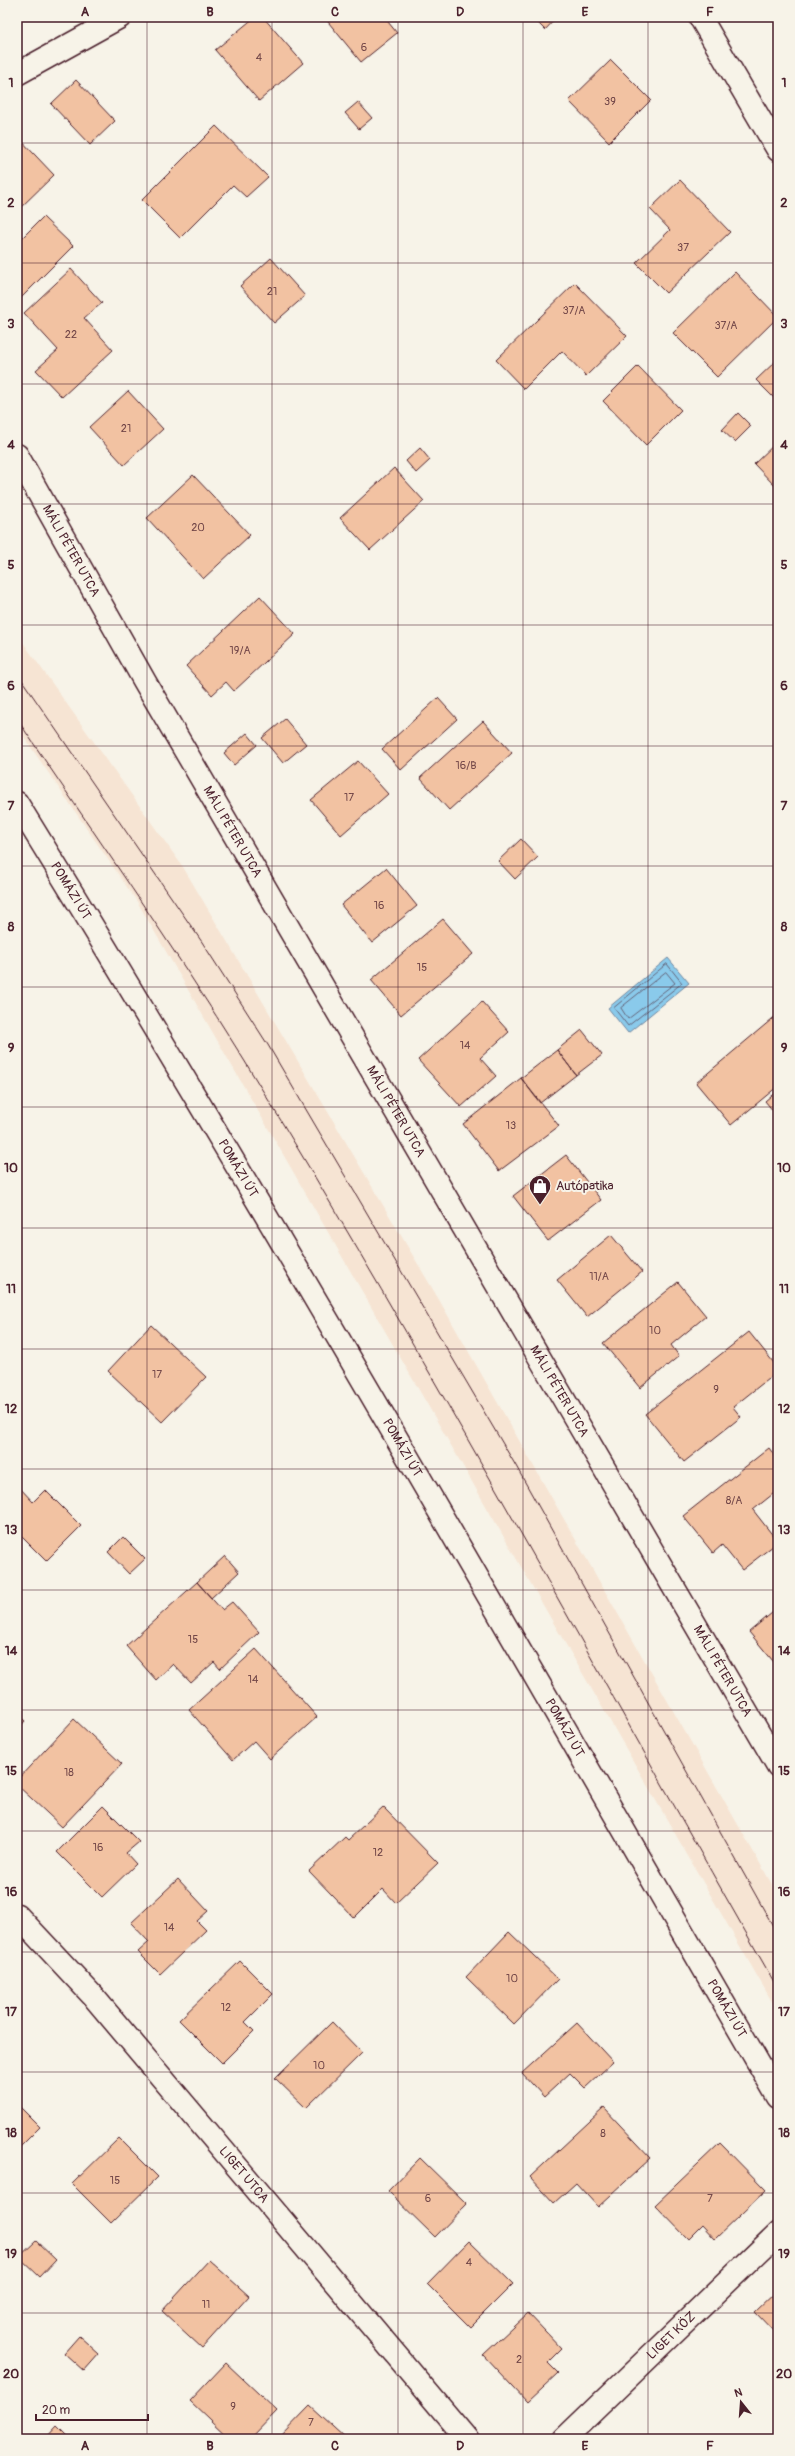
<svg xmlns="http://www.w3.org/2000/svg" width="795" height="2456" font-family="Pangolin,sans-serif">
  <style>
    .built { fill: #f6e4d3 }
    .water { fill: #8acaeb; stroke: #70869e }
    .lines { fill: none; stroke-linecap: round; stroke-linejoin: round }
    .shore { stroke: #646378; stroke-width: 1 }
    .building { fill: #f2c2a2; stroke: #4a1f2b }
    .minor-casing { stroke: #4a1f2b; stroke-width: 25 }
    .secondary-casing { stroke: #4a1f2b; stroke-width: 25 }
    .minor { stroke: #f7f3e8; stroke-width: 22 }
    .secondary { stroke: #f7f3e8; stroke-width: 22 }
    .tram { stroke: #4a1f2b; stroke-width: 1 }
    .grid { fill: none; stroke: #4a1f2b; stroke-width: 1; stroke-opacity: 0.55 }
    .labels { text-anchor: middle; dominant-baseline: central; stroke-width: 4; stroke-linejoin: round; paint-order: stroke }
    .number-label { font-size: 11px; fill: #744849 }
    .street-label { font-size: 13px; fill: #4a1f2b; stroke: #f7f3e8 }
    .poi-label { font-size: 13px; fill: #4a1f2b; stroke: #f7f3e8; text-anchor: start }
    .neatline { fill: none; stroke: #4a1f2b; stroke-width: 1.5 }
    .grid-label { font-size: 13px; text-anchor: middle; font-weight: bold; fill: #4a1f2b }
  </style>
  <rect width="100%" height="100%" fill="#f7f3e8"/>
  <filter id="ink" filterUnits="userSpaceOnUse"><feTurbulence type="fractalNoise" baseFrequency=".025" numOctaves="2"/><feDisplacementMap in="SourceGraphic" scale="8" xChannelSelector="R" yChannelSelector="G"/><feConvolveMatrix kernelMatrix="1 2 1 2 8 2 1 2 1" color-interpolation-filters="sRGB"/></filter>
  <g filter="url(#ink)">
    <path class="built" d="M17 634 183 867 438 1298 778 1895V2012L138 903 17 727Z"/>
    <path class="water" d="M668 958 689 983 628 1033 608 1008Z"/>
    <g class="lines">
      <path class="shore" d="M667 964 682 983 628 1026 614 1008Z
        M666 972 675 983 628 1019 621 1008Z"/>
    </g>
    <path class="building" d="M255 17H263L303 63 259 101 215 50Z
      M324 17H384L397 33 361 62Z
      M532 17H557L545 30Z
      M611 60 651 100 609 142 569 101Z
      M76 80 115 121 90 145 51 104Z
      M358 102 372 118 359 129 345 113Z
      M216 126 268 177 246 197 233 185 180 238 142 200Z
      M17 136 54 175 17 211Z
      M680 180 730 232 666 293 636 263 670 230 650 209Z
      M43 217 73 246 17 302V243Z
      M271 258 305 296 274 323 240 286Z
      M71 269 102 303 84 318 113 350 62 397 36 370 58 350 24 313Z
      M735 272 778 317 717 377 673 333Z
      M575 283 627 336 586 376 562 351 524 389 496 360Z
      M778 359V402L756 380Z
      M638 366 681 410 646 445 603 401Z
      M128 391 163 429 124 465 89 427Z
      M738 413 751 426 735 442 722 430Z
      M778 441V484L775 486 754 464Z
      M420 448 430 460 416 473 406 461Z
      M394 468 424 501 370 550 340 518Z
      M193 475 250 535 203 579 147 518Z
      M260 596 295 634 234 691 226 682 212 695 186 666Z
      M438 698 457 719 401 770 382 749Z
      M285 719 306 744 283 763 262 738Z
      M483 721 512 753 449 810 420 778Z
      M247 733 257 745 234 765 224 753Z
      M358 761 388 794 341 835 311 800Z
      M521 839 538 857 515 879 498 861Z
      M386 868 417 906 372 943 341 905Z
      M443 919 473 954 401 1015 371 980Z
      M482 1002 509 1032 480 1058 496 1076 461 1107 418 1060Z
      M778 1014V1086L731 1125 696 1083Z
      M582 1030 602 1055 576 1075 557 1050Z
      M557 1050 576 1075 540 1103 521 1078Z
      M521 1078 559 1126 499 1171 463 1124Z
      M778 1090V1117L765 1101Z
      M566 1155 601 1200 548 1241 513 1196Z
      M611 1235 642 1272 587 1317 557 1280Z
      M678 1282 706 1316 671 1345 679 1356 640 1388 603 1343Z
      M151 1325 206 1377 162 1422 108 1371Z
      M749 1332 778 1368V1371L733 1407 741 1417 684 1462 645 1414Z
      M769 1448 778 1460V1490L753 1510 778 1542 742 1570 722 1545 713 1553 683 1516Z
      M19 1487 33 1502 45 1490 81 1526 46 1561 17 1532V1490Z
      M123 1537 145 1559 129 1574 108 1552Z
      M225 1556 239 1572 211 1598 197 1582Z
      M197 1582 222 1610 232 1602 259 1632 220 1669 214 1662 191 1683 173 1664 156 1680 126 1646Z
      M778 1608V1667L749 1632Z
      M256 1649 317 1717 270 1759 254 1741 233 1760 189 1710Z
      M17 1713 25 1721 17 1730Z
      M74 1719 122 1764 62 1827 17 1785V1780Z
      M103 1806 139 1842 126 1853 136 1864 102 1897 57 1852Z
      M383 1807 438 1863 396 1903 383 1889 354 1918 309 1871 345 1837 348 1840Z
      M178 1879 208 1911 197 1921 206 1930 160 1974 138 1952 149 1942 131 1923Z
      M509 1932 558 1979 514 2024 466 1977Z
      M240 1961 273 1994 245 2022 254 2031 222 2063 179 2020Z
      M332 2022 362 2053 306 2108 275 2078Z
      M577 2023 613 2062 585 2088 570 2073 544 2097 522 2073Z
      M17 2104 40 2127 17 2150Z
      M604 2108 651 2158 598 2207 576 2183 554 2203 530 2177Z
      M119 2138 158 2177 111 2223 72 2184Z
      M720 2143 766 2190 715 2239 702 2225 688 2239 655 2205Z
      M420 2158 467 2204 435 2237 388 2191Z
      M36 2241 56 2260 40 2277 19 2257Z
      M469 2241 513 2284 470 2327 427 2284Z
      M209 2260 249 2296 202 2348 162 2311Z
      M778 2290V2336L755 2312Z
      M528 2313 562 2349 548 2363 558 2373 527 2402 483 2355Z
      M79 2336 99 2354 84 2371 64 2353Z
      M226 2363 277 2411 250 2439H230L190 2401Z
      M310 2406 346 2439H278Z
      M57 2426 70 2439H45Z"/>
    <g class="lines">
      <g class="minor-casing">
        <g id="minor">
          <path d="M700 17 778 150"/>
          <path d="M17 74 120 17"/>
          <path id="s1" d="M17 455 145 682 778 1766"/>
          <path id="s2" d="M17 1915 92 1995 467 2439"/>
          <path id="s3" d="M564 2439 778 2233"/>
        </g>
      </g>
      <g class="secondary-casing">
        <g id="secondary">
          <path id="s4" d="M17 803C280 1229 527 1664 778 2097"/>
        </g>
      </g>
      <use href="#minor" class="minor"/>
      <use href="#secondary" class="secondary"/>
      <path class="tram" d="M17 673 202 942 268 1045 516 1466 778 1935
        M17 719C93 832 172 944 244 1060 431 1364 601 1679 778 1989"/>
    </g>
  </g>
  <path class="grid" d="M147 17V2439M272 17V2439M398 17V2439M523 17V2439M648 17V2439M17 143H778M17 263H778M17 384H778M17 504H778M17 625H778M17 746H778M17 866H778M17 987H778M17 1107H778M17 1228H778M17 1349H778M17 1469H778M17 1590H778M17 1710H778M17 1831H778M17 1952H778M17 2072H778M17 2193H778M17 2313H778"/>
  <defs>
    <g id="shop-pin" transform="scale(1.15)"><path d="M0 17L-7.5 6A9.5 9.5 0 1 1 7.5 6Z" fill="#4a1f2b" stroke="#f7f3e8"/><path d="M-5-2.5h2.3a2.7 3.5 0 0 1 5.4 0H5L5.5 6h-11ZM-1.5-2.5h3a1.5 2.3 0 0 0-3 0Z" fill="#fff"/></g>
  </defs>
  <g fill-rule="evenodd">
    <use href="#shop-pin" x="540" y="1186"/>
  </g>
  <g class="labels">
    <g class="number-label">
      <text x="364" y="47">6</text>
      <text x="259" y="57">4</text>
      <text x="610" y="101">39</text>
      <text x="683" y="247">37</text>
      <text x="272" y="291">21</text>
      <text x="574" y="310">37/A</text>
      <text x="726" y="325">37/A</text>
      <text x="71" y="334">22</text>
      <text x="126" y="428">21</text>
      <text x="198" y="527">20</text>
      <text x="240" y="650">19/A</text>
      <text x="466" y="765">16/B</text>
      <text x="349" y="797">17</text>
      <text x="379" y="905">16</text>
      <text x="422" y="967">15</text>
      <text x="465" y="1045">14</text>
      <text x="511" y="1125">13</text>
      <text x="599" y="1276">11/A</text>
      <text x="655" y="1330">10</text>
      <text x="157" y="1374">17</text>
      <text x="716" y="1389">9</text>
      <text x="734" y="1500">8/A</text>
      <text x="193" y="1639">15</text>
      <text x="253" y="1679">14</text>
      <text x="69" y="1772">18</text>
      <text x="98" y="1847">16</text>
      <text x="378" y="1852">12</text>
      <text x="169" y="1927">14</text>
      <text x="512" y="1978">10</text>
      <text x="226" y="2007">12</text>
      <text x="319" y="2065">10</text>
      <text x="603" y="2133">8</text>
      <text x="115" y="2180">15</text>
      <text x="428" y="2198">6</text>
      <text x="710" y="2198">7</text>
      <text x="469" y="2262">4</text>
      <text x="206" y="2304">11</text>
      <text x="519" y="2359">2</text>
      <text x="233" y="2406">9</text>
      <text x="311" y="2422">7</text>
    </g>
    <g class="street-label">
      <text stroke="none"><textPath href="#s1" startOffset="110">MÁLI PÉTER UTCA</textPath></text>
      <text stroke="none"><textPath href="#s1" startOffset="434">MÁLI PÉTER UTCA</textPath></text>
      <text stroke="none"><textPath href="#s4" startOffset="103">POMÁZI ÚT</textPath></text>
      <text stroke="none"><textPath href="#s1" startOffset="758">MÁLI PÉTER UTCA</textPath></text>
      <text stroke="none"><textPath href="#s4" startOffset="427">POMÁZI ÚT</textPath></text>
      <text stroke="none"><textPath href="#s1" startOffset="1082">MÁLI PÉTER UTCA</textPath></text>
      <text stroke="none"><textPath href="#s4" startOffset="751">POMÁZI ÚT</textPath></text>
      <text stroke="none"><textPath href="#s1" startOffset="1406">MÁLI PÉTER UTCA</textPath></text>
      <text stroke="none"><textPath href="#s4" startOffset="1075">POMÁZI ÚT</textPath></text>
      <text stroke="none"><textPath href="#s4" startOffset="1399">POMÁZI ÚT</textPath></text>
      <text stroke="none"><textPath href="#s2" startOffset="345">LIGET UTCA</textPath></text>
      <text stroke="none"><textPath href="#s3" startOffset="149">LIGET KÖZ</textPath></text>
    </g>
    <g class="poi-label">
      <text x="556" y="1186">Autópatika</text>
    </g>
  </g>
  <rect width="795" height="2456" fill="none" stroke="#f7f3e8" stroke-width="44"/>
  <g transform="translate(741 2402) rotate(343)" stroke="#f7f3e8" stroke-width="3" paint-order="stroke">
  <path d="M0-3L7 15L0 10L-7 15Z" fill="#4a1f2b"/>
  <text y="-6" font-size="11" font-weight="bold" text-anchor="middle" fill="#4a1f2b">N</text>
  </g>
  <path d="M36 2414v6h112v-6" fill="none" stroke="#4a1f2b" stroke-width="2"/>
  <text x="42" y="2414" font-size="12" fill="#4a1f2b" stroke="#f7f3e8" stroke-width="3" paint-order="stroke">20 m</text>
  <rect x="22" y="22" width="751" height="2412" class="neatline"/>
  <g class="grid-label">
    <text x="85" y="16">A</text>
    <text x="210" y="16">B</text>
    <text x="335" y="16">C</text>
    <text x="460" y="16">D</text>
    <text x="585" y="16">E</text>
    <text x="710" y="16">F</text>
    <text x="11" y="87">1</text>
    <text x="784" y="87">1</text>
    <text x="11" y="207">2</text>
    <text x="784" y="207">2</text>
    <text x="11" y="328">3</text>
    <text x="784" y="328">3</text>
    <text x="11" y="449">4</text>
    <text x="784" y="449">4</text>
    <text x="11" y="569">5</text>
    <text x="784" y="569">5</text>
    <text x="11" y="690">6</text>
    <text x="784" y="690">6</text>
    <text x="11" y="810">7</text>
    <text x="784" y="810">7</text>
    <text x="11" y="931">8</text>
    <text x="784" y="931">8</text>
    <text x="11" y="1052">9</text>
    <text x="784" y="1052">9</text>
    <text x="11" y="1172">10</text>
    <text x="784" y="1172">10</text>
    <text x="11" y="1293">11</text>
    <text x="784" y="1293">11</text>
    <text x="11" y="1413">12</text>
    <text x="784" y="1413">12</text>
    <text x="11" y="1534">13</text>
    <text x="784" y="1534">13</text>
    <text x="11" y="1655">14</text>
    <text x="784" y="1655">14</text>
    <text x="11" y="1775">15</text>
    <text x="784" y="1775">15</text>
    <text x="11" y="1896">16</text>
    <text x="784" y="1896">16</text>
    <text x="11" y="2016">17</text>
    <text x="784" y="2016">17</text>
    <text x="11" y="2137">18</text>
    <text x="784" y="2137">18</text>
    <text x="11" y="2258">19</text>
    <text x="784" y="2258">19</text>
    <text x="11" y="2378">20</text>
    <text x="784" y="2378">20</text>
    <text x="85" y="2450">A</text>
    <text x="210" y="2450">B</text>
    <text x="335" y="2450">C</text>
    <text x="460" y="2450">D</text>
    <text x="585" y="2450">E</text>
    <text x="710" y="2450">F</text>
  </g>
</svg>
